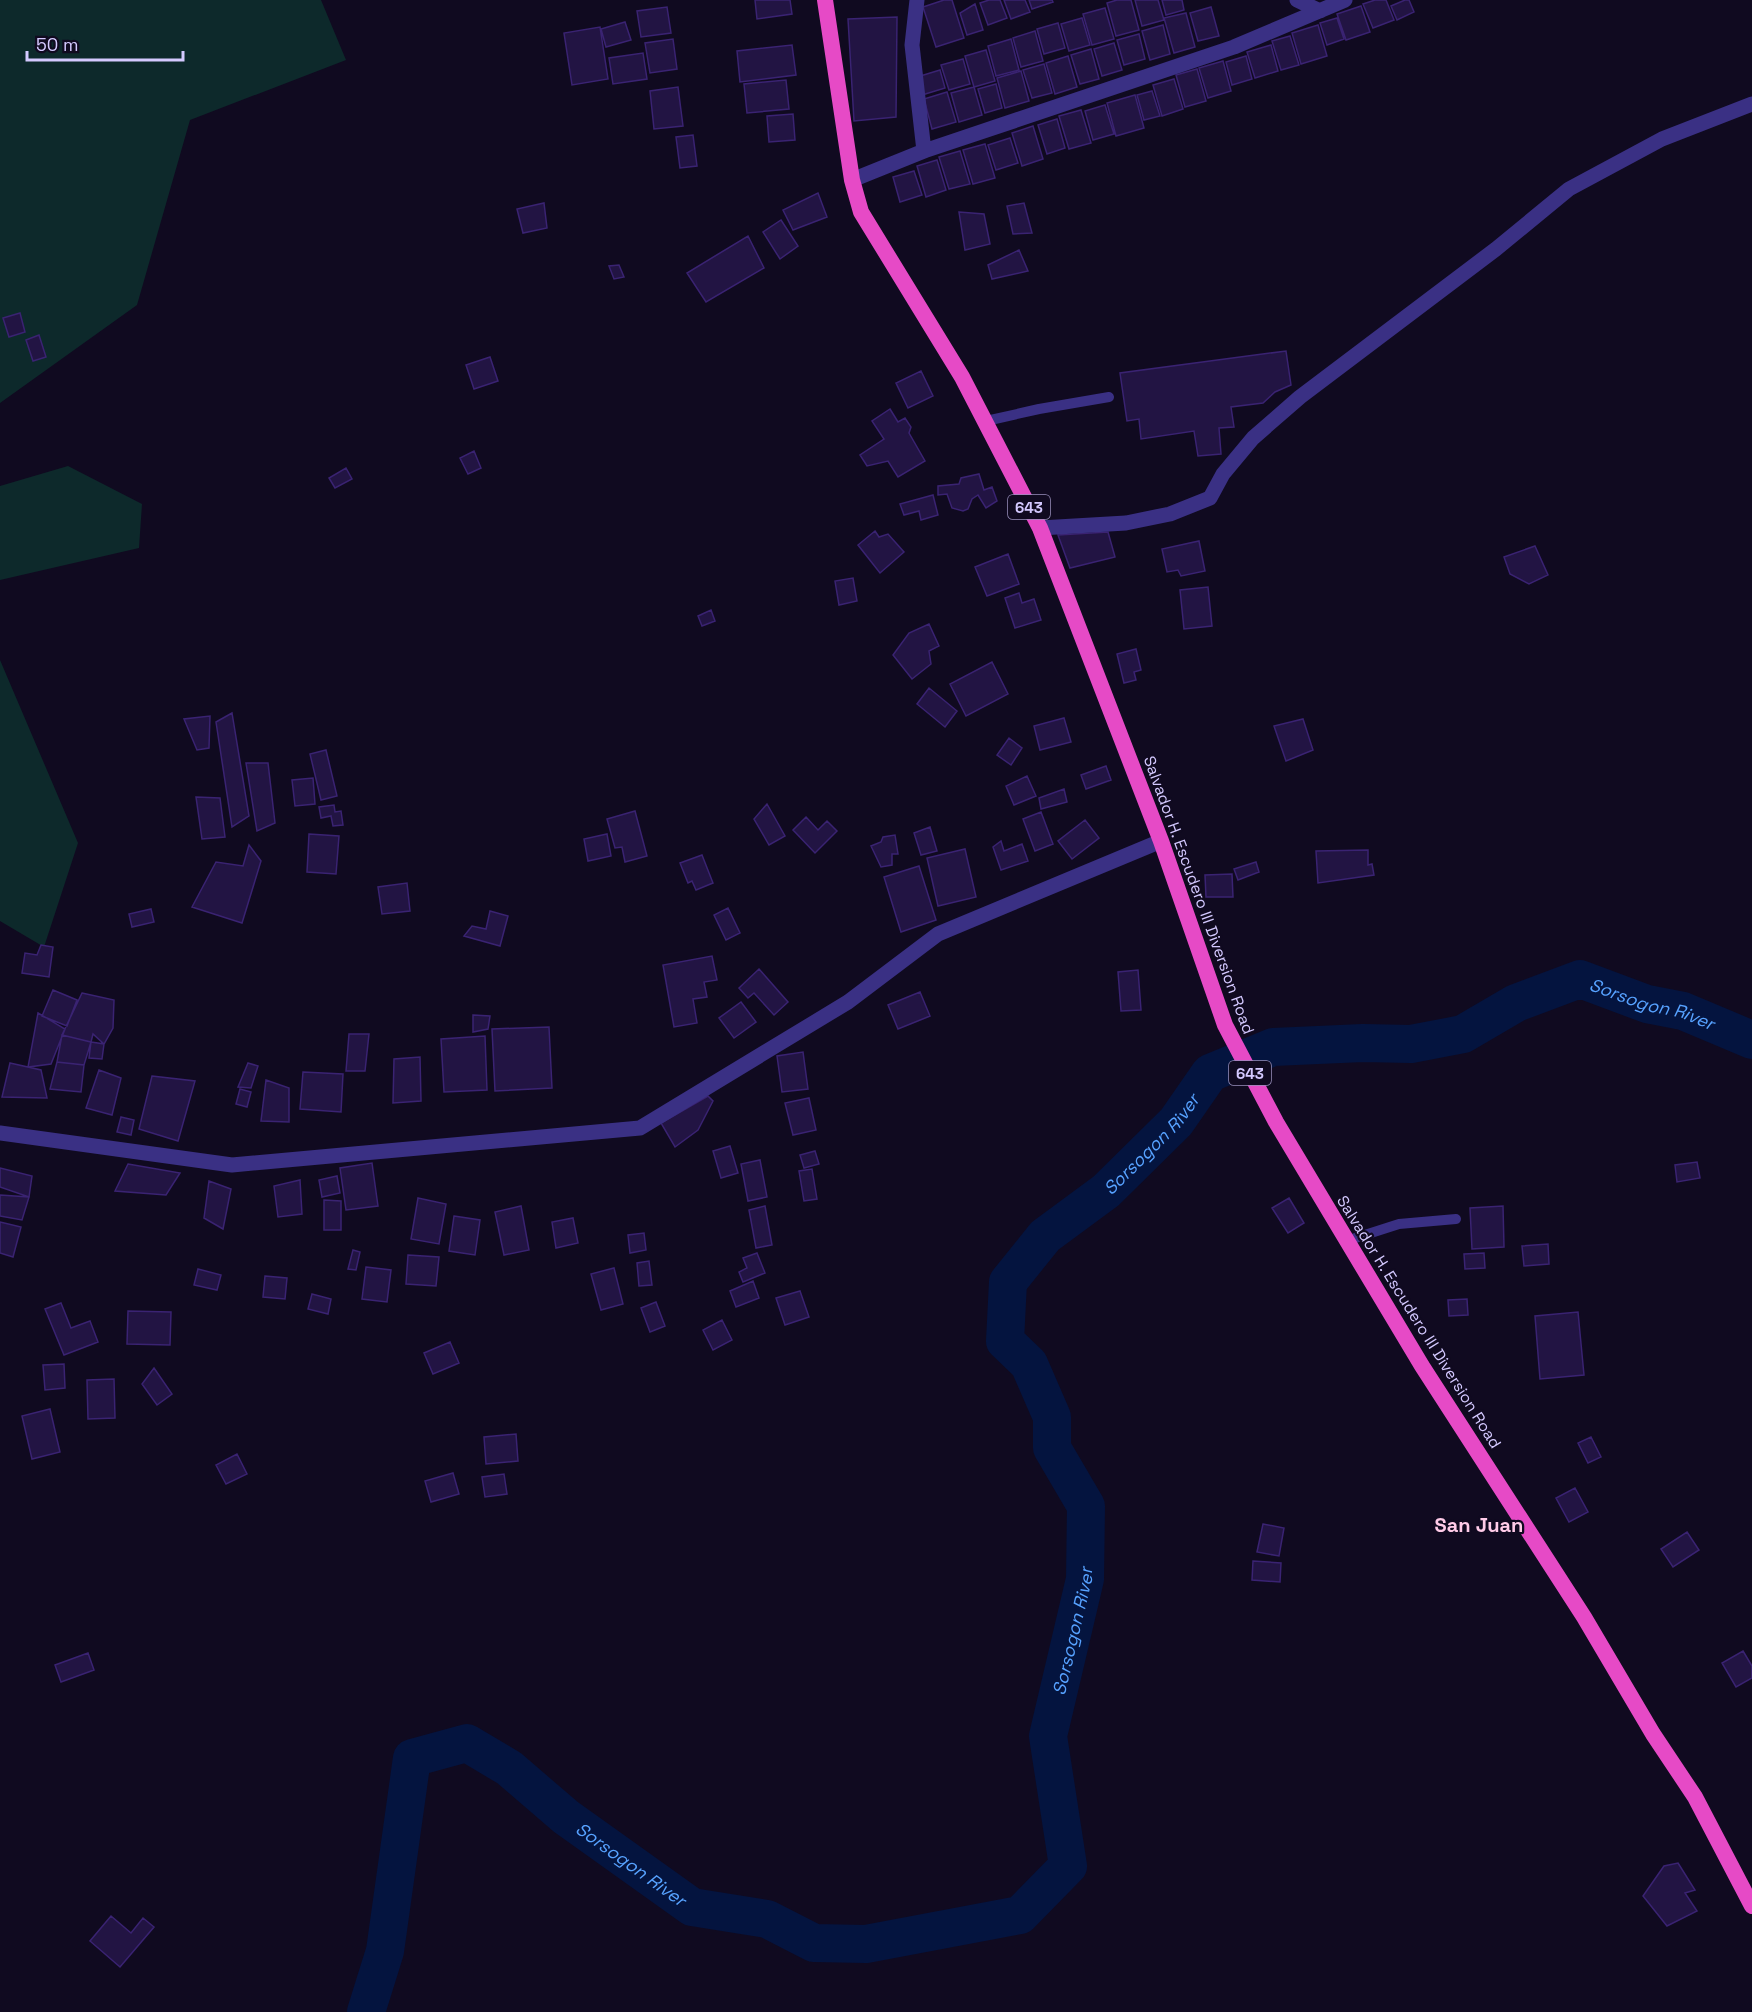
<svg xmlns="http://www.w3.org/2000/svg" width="1752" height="2012" font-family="'Space Grotesk',sans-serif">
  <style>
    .green { fill: #0d292b }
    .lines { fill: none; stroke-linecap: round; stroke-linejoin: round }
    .river { stroke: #04143f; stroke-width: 38 }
    .building { fill: #221443; stroke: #3a2372; stroke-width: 1.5 }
    .service { stroke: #3a3084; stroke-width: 10 }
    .minor { stroke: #3a3084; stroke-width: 15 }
    .tertiary { stroke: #3a3084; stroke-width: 15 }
    .trunk { stroke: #e64ac6; stroke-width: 16 }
    .labels { text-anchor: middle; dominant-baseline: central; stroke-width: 4.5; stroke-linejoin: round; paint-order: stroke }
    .shield { fill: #100a20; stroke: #9990bc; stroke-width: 1.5 }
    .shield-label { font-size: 15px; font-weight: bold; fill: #d4c9ff }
    .street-label { font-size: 16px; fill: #d4c9ff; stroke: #100a20 }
    .water-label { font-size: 18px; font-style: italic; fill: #57a2ff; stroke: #100a20 }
    .quarter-label { font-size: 20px; font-weight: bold; fill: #ffcbe8; stroke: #100a20 }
  </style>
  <rect width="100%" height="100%" fill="#100a20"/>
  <path class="green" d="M0 0H321L346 60 190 120 137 305 0 403Z
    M68 466 142 504 139 548 0 580V486Z
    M0 660 78 843 44 947 0 921Z"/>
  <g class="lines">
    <path class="river" id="s1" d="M366 2012 385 1951 412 1758 467 1743 509 1768 566 1817 692 1907 767 1919 814 1943 866 1944 1020 1915 1068 1866 1048 1736 1085 1579 1086 1506 1052 1448V1417L1029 1364 1005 1341 1008 1282 1045 1236 1106 1191 1176 1122 1210 1073 1273 1047 1363 1043 1411 1044 1463 1034 1516 1003 1580 979 1647 1004 1683 1011 1752 1040"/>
  </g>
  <path class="building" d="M755 0H790L792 14 757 19Z
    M944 0H952L964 38 936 47 923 7Z
    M989 0H1000L1007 18 988 25 980 3Z
    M1004 0H1025L1030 12 1011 19Z
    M1029 0H1052L1053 2 1032 9Z
    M1117 0H1131L1139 30 1116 36 1107 3Z
    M1135 0H1158L1164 20 1142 26Z
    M1162 0H1182L1184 10 1166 15Z
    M1375 0H1386L1394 20 1373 28 1363 4Z
    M1405 0H1409L1414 12 1397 20 1391 6Z
    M975 4 983 30 967 35 960 13Z
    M1361 6 1370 32 1346 40 1337 14Z
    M667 7 671 33 641 37 637 11Z
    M1211 7 1219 36 1198 41 1190 13Z
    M1105 8 1114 39 1092 45 1083 14Z
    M1186 13 1195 47 1174 53 1164 18Z
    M897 17 896 117 854 121 848 19Z
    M1082 18 1090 45 1069 51 1061 24Z
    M1337 18 1344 39 1327 45 1320 23Z
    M625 22 631 40 606 47 601 29Z
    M1058 23 1065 48 1044 54 1037 29Z
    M1163 25 1170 54 1150 60 1142 31Z
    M1318 25 1327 56 1301 64 1292 33Z
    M600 27 608 79 572 85 564 33Z
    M1035 31 1043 61 1021 67 1013 38Z
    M1139 34 1145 59 1124 65 1117 40Z
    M1290 36 1299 65 1281 70 1272 41Z
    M673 39 677 69 650 73 645 43Z
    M1011 39 1019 70 996 76 988 46Z
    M1114 43 1122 70 1102 76 1094 49Z
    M792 45 796 75 740 82 737 51Z
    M1271 45 1278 71 1255 78 1247 52Z
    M1091 49 1099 79 1080 84 1071 55Z
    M986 50 995 81 974 87 965 56Z
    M643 53 647 79 613 84 609 58Z
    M1068 56 1077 87 1055 94 1046 63Z
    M1246 56 1252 79 1232 85 1226 62Z
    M963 59 970 84 949 90 941 65Z
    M1223 61 1231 91 1208 98 1199 68Z
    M1044 64 1052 93 1032 98 1023 70Z
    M1197 69 1206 101 1185 107 1176 75Z
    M940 70 945 88 922 95 917 77Z
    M1021 71 1029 101 1005 108 997 78Z
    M1174 79 1183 109 1162 116 1153 85Z
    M786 80 789 109 747 113 744 84Z
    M996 84 1002 108 985 113 978 89Z
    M678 87 683 126 654 129 650 91Z
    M974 87 982 115 959 122 951 93Z
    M1152 91 1160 116 1144 120 1137 95Z
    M947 92 956 122 932 129 924 99Z
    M1135 95 1144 128 1116 136 1107 103Z
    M1105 105 1114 134 1093 140 1085 111Z
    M1081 110 1091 143 1069 149 1059 116Z
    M793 114 795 140 769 142 767 116Z
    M1057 119 1065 148 1047 154 1038 125Z
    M1033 126 1043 159 1022 166 1012 133Z
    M693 135 697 166 680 168 676 137Z
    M1010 138 1018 163 996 170 988 145Z
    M985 144 995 178 973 184 963 150Z
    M960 151 970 184 949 189 939 157Z
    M937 160 946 190 926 197 917 166Z
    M914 171 922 195 900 202 893 177Z
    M818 193 827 217 793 230 783 210Z
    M544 203 547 228 523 233 517 209Z
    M1024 203 1032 233 1013 234 1007 206Z
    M959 212 984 214 990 244 965 250Z
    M781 220 798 246 780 259 763 232Z
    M748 236 764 268 706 302 687 273Z
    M1019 250 1028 271 992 279 988 265Z
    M619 265 624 277 614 279 609 266Z
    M20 313 25 332 9 337 3 318Z
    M39 335 46 357 33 361 26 340Z
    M1286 351 1291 385 1275 392 1263 403 1231 407 1234 427 1219 428 1221 454 1198 456 1194 431 1141 439 1139 419 1127 421 1120 373Z
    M490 357 498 381 474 389 466 365Z
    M921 371 933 396 908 408 896 383Z
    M890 409 898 422 905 418 911 427 909 433 925 461 898 477 888 461 867 466 860 455 884 439 872 421Z
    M474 451 481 468 468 474 460 458Z
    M346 468 352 479 335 488 329 478Z
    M979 474 984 490 992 487 997 501 986 508 978 495 972 499 968 509 963 511 952 508 947 494 938 495V486L959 484 961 478Z
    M933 495 938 515 921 520 919 511 904 515 900 504Z
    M875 531 879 537 888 534 904 552 880 573 858 545Z
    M1108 532 1115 557 1070 568 1058 535Z
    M1199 541 1205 571 1181 576 1178 570 1167 572 1162 549Z
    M1535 546 1548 575 1529 584 1510 574 1504 557Z
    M1008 554 1019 584 987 596 975 567Z
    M853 578 857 601 839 605 835 581Z
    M1208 587 1212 626 1184 629 1180 590Z
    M1019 593 1022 603 1034 599 1041 620 1015 628 1005 598Z
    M711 610 715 621 702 626 698 616Z
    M929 624 939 646 929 651 931 664 912 679 893 655 909 633Z
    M1136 649 1141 670 1134 672 1136 680 1124 683 1117 654Z
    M992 662 1008 694 966 716 950 684Z
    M929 688 957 711 945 727 917 704Z
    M232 713 249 816 232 827 216 722Z
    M210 716 209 748 197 750 184 719Z
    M1064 718 1071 742 1040 750 1034 726Z
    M1303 719 1313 750 1286 761 1274 726Z
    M1009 738 1022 748 1011 765 997 755Z
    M326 750 337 796 321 800 310 754Z
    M246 763H268L275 823 257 831Z
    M1106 766 1111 780 1086 789 1081 775Z
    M1027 776 1036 796 1014 805 1006 786Z
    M313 778 315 804 295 806 292 780Z
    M1064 789 1067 802 1041 809 1039 798Z
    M196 797 220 798 225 837 202 839Z
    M767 804 785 836 769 845 754 819Z
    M334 805 335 812 341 811 343 825 333 826 331 816 321 818 319 807Z
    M635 811 647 856 625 862 622 847 615 848 607 819Z
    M1041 812 1053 844 1035 851 1023 819Z
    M806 817 818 830 827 821 837 831 815 853 793 830Z
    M1085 820 1099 838 1072 859 1058 841Z
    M930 827 937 851 921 855 914 833Z
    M309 834 339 836 336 874 307 872Z
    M607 834 611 856 588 861 584 839Z
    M895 835 898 854H892V865L881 867 871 846 881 842 883 837Z
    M1001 841 1004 851 1022 844 1028 861 1001 870 993 847Z
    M249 845 261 861 242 923 192 907 216 862 243 866Z
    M965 849 976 897 938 906 927 858Z
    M1368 850V865L1372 864 1374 875 1318 883 1316 851Z
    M702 855 713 883 696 890 692 881 688 883 680 863Z
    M1256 862 1259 872 1238 880 1234 869Z
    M919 866 936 920 901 932 884 877Z
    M1232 874 1233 897H1206L1205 875Z
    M407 883 410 911 382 914 378 887Z
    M728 908 740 933 726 940 714 915Z
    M151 909 154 922 132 927 129 914Z
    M490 911 508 916 500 946 464 936 472 926 486 929Z
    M41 945 53 947 49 977 22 973 25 953 37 955Z
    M712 956 717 980 704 982 707 997 693 999 697 1023 674 1027 663 965Z
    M759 969 788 1002 774 1015 754 993 748 998 739 988Z
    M1138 970 1141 1010 1121 1011 1118 972Z
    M53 990 77 1000 67 1026 42 1016Z
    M920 992 930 1016 898 1029 888 1005Z
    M82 993 114 1000 113 1028 104 1044 93 1034 91 1042 62 1035Z
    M741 1002 756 1022 734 1038 719 1018Z
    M38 1013 65 1029 51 1064 28 1067Z
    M473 1015 490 1016 488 1029 473 1032Z
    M549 1027 552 1088 495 1091 492 1029Z
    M349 1034H369L365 1071H346Z
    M62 1035 91 1042 84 1065 57 1062Z
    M485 1036 487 1090 444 1092 441 1039Z
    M91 1042 104 1044 102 1059 89 1058Z
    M803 1052 808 1089 782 1092 777 1056Z
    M420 1057 421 1101 393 1103 394 1059Z
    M57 1062 84 1065 81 1092 50 1089Z
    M10 1063 41 1070 47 1098 2 1097Z
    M248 1063 258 1066 251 1088 238 1087Z
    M99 1070 121 1078 112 1115 86 1108Z
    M303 1072 343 1074 341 1112 300 1109Z
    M152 1076 195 1081 178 1141 139 1129Z
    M266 1080 289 1088V1122L261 1121Z
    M240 1089 251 1092 247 1107 236 1104Z
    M708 1096 713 1101 698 1130 675 1147 661 1123Z
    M809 1098 816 1130 793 1135 785 1103Z
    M121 1117 134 1120 131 1135 117 1132Z
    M730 1146 738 1173 721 1178 713 1151Z
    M815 1151 819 1164 804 1168 800 1155Z
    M760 1160 767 1197 748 1201 741 1164Z
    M1697 1162 1700 1178 1677 1182 1675 1165Z
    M372 1163 378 1206 346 1210 340 1168Z
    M128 1164 180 1173 166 1195 115 1191Z
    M0 1168 32 1176 29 1197 0 1187Z
    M812 1169 817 1199 804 1201 799 1171Z
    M337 1176 340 1193 322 1197 319 1180Z
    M300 1180 302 1214 278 1217 274 1186Z
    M209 1181 231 1189 223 1229 204 1218Z
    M0 1195 29 1197 22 1220 0 1216Z
    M418 1198 446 1204 439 1244 411 1239Z
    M1289 1198 1304 1223 1288 1233 1272 1208Z
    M324 1200 341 1201V1230H324Z
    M521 1206 529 1250 504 1255 495 1212Z
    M765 1206 772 1245 756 1248 749 1210Z
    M1503 1206 1504 1247 1472 1249 1470 1208Z
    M454 1216 480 1220 475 1255 449 1251Z
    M573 1218 578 1243 556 1248 552 1222Z
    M0 1222 21 1227 13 1257 0 1253Z
    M644 1233 646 1250 630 1253 628 1235Z
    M1548 1244 1549 1264 1524 1266 1522 1246Z
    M353 1250 360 1252 356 1270 348 1269Z
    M757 1253 765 1273 743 1282 739 1272 747 1268 743 1258Z
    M1484 1253 1485 1268 1465 1269 1464 1254Z
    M408 1255 439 1257 436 1286 406 1284Z
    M649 1261 652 1285 639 1286 637 1263Z
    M366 1267 391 1270 387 1302 362 1299Z
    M614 1268 623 1304 601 1310 591 1274Z
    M198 1269 221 1275 217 1290 194 1285Z
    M265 1276 287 1278 285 1299 263 1297Z
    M753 1281 759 1298 736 1307 730 1291Z
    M800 1291 809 1317 785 1325 776 1298Z
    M312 1294 331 1299 328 1314 308 1309Z
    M1467 1299 1468 1315 1449 1316 1448 1300Z
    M656 1302 665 1326 650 1332 641 1308Z
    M61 1303 71 1328 90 1321 98 1342 64 1355 45 1309Z
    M128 1311 171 1312 170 1345 127 1344Z
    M1578 1312 1584 1375 1540 1379 1535 1316Z
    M722 1320 732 1340 713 1350 703 1330Z
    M450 1342 459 1363 433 1374 424 1353Z
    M64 1364 65 1388 45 1390 43 1365Z
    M154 1368 172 1394 157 1405 142 1384Z
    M114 1379 115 1418 88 1419 87 1380Z
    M50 1409 60 1452 32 1459 22 1416Z
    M516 1434 518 1461 486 1464 484 1437Z
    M1591 1437 1601 1457 1588 1463 1578 1443Z
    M237 1454 247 1474 226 1484 216 1465Z
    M453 1473 459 1494 431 1502 425 1481Z
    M504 1474 507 1494 485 1497 482 1477Z
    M1575 1488 1588 1512 1569 1522 1556 1498Z
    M1263 1524 1284 1528 1279 1556 1257 1552Z
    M1687 1532 1699 1550 1673 1567 1661 1549Z
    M1253 1561 1281 1563 1280 1582 1252 1580Z
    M1743 1651 1752 1666V1678L1736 1687 1722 1663Z
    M88 1653 94 1670 61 1682 55 1665Z
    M1678 1863 1695 1890 1685 1893 1697 1911 1667 1926 1643 1896 1664 1866Z
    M111 1916 131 1933 143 1918 154 1927 120 1967 90 1941Z"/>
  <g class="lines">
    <path class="service" d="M986 421 1039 409 1109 397
      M1346 1241 1399 1224 1456 1219"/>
    <path class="minor" d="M917 0 912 45 924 151
      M1297 0 1320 11
      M852 180 924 151 1234 47 1345 0
      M1040 528 1126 523 1170 514 1210 498 1223 474 1253 438 1300 397 1496 249 1569 189 1662 139 1752 104"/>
    <path class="tertiary" d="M0 1133 232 1165 640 1128 848 1002 938 934 1161 841"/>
    <path class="trunk" d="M825 0 852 180 861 212 962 377 1040 528 1161 841 1225 1025 1276 1122 1422 1366 1584 1617 1653 1734 1695 1797 1752 1906"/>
  </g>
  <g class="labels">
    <g class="shield">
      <rect x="1008" y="495" width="42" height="24" rx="4.5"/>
      <rect x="1229" y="1061" width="42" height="24" rx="4.5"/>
    </g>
    <g class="shield-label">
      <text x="1029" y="507">643</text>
      <text x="1250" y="1073">643</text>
    </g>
    <g class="street-label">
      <text transform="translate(1199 895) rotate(70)">Salvador H. Escudero III Diversion Road</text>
      <text transform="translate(1419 1322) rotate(58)">Salvador H. Escudero III Diversion Road</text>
    </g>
    <g class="water-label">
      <text stroke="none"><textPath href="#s1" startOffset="2373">Sorsogon River</textPath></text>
      <text stroke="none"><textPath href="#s1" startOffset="1815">Sorsogon River</textPath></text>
      <text stroke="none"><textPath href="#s1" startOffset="1240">Sorsogon River</textPath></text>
      <text stroke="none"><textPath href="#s1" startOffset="520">Sorsogon River</textPath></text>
    </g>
    <g class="quarter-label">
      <text x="1479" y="1525">San Juan</text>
    </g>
  </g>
  <path d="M27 51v9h156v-9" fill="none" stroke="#d4c9ff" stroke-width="3"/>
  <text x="36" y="51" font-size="18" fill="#d4c9ff" stroke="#100a20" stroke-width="4.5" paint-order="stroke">50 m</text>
</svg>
